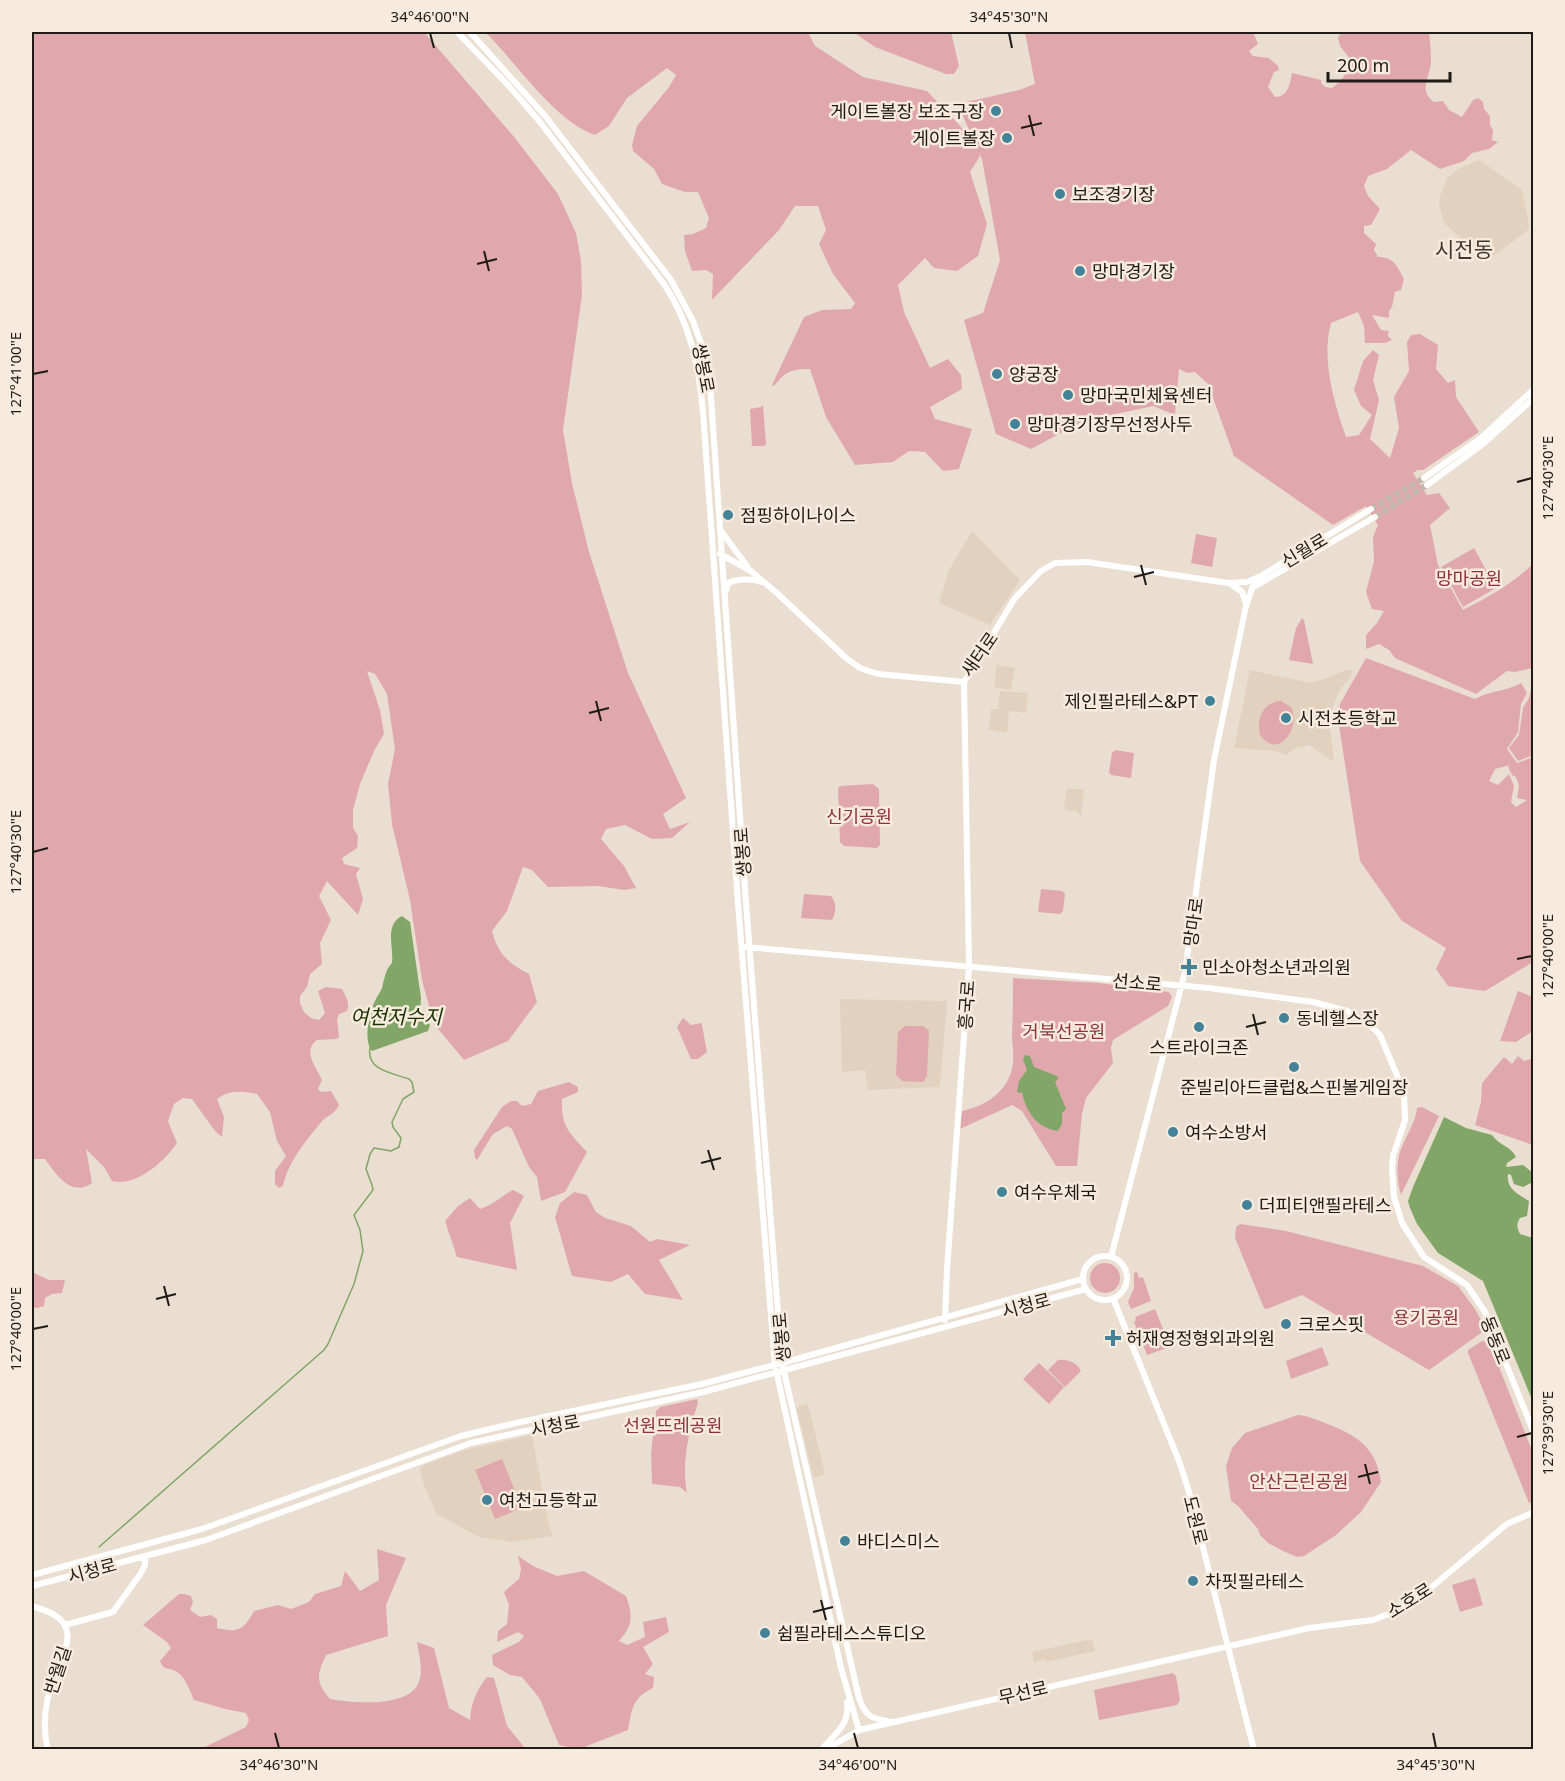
<svg xmlns="http://www.w3.org/2000/svg" width="1565" height="1781" font-family="'Noto Sans','Noto Sans KR',sans-serif">
  <style>
    .built { fill: #e2d1be }
    .green { fill: #e0a8ac; fill-rule: evenodd }
    .water { fill: #81a667 }
    .lines { fill: none; stroke-linecap: round; stroke-linejoin: round }
    .stream { stroke: #81a667; stroke-width: 1.5 }
    .secondary-tunnel { stroke: #c1b7ab; stroke-width: 6; stroke-dasharray: 6 3; stroke-linecap: butt }
    .secondary { stroke: #fff; stroke-width: 6 }
    .ticks { fill: none; stroke: #1f1b16; stroke-width: 2 }
    .poi-dot { fill: #438297; stroke: #f7ebdd; stroke-width: 2 }
    .labels { text-anchor: middle; dominant-baseline: central; stroke-width: 5; stroke-linejoin: round; paint-order: stroke }
    .poi-label { font-size: 18px; fill: #1f1b16; stroke: #f7ebdd; text-anchor: start }
    .street-label { font-size: 18px; fill: #1f1b16; stroke: #f7ebdd }
    .park-label { font-size: 18px; fill: #8e303f; stroke: #f7ebdd }
    .water-label { font-size: 20px; font-style: italic; fill: #1a3203; stroke: #f7ebdd }
    .quarter-label { font-size: 21px; fill: #40372c; stroke: #f7ebdd }
    .neatline { fill: none; stroke: #1f1b16; stroke-width: 2 }
    .ticks-label { font-size: 15px; text-anchor: middle; fill: #1f1b16 }
  </style>
  <rect width="100%" height="100%" fill="#eaded0"/>
  <path class="built" d="M1476 161H1481L1522 190 1529 226 1527 231 1487 261 1444 223 1439 205 1440 196 1447 178 1460 168Z
    M972 531 1020 580 990 625 939 603 949 570Z
    M997 665 1015 668 1011 690 994 687Z
    M1350 669 1352 671 1351 676 1338 693 1333 706 1330 729 1334 759 1332 761 1310 745 1296 748 1286 755 1276 751 1234 748 1250 670 1311 683Z
    M1000 691 1028 693 1026 713 1009 711 1007 732 989 730 991 709H998Z
    M1067 789H1084L1081 816 1076 811 1066 810 1064 807Z
    M840 999 947 1001 940 1087 868 1090 865 1070 842 1072Z
    M808 1404 825 1474 815 1477 813 1475 797 1410 799 1406Z
    M532 1435 549 1526 553 1536 511 1542 479 1537 437 1514 424 1486 420 1469 424 1465 465 1450Z
    M1092 1639 1095 1651 1046 1662 1045 1659 1034 1662 1032 1652Z"/>
  <path class="green" d="M32 32H424L515 138 558 194 576 233 581 261 582 295 563 430 572 483 589 552 628 673 686 798 663 814 670 829 690 822 672 838 652 839 625 825 606 829 601 839 624 866 636 888 624 890 598 886 548 887 532 870 523 867 507 911 492 931C498 954 508 963 529 974L537 1002 508 1041 464 1060 434 1024 422 980 410 900 392 824 388 784 395 749 387 694 375 674 367 671 380 710 384 734 374 751 360 784 353 810V828L358 836 357 848 342 858 344 864 360 868 356 874 363 899 358 915 327 881 319 896 331 920 320 943 322 964 310 974 307 987 300 996V1003L304 1012 311 1018 319 1020 325 1013 318 991 326 987 342 989C346 997 350 1002 347 1011L339 1014 337 1020 339 1037 336 1039 317 1040C302 1051 316 1067 322 1080L318 1089 321 1092 331 1091 339 1105C333 1116 329 1114 322 1121 306 1141 289 1160 283 1186L279 1188 275 1184V1171L286 1156 277 1141 270 1112 257 1094C241 1091 230 1090 217 1099L224 1117 222 1137 215 1131 192 1099 183 1098 174 1104 168 1121 177 1143C164 1162 136 1187 112 1181L104 1167 86 1149 92 1183C71 1198 56 1174 45 1159H32Z
    M485 32H808L815 46 863 77 927 91 962 128 969 130 958 104 1019 90 1035 84 1025 32H1253L1258 44 1249 51 1253 56 1269 58 1278 66 1279 70 1274 72 1268 87 1275 97C1288 97 1290 84 1292 73L1321 80V83L1325 87 1332 88C1343 80 1347 73 1351 60L1340 46 1338 38 1341 32H1429C1430 41 1431 52 1431 61 1431 76 1417 90 1434 102L1443 101 1449 110 1462 117 1473 100 1478 98 1483 102 1484 109 1490 116V125L1493 130 1492 140 1498 142 1489 149 1472 153 1464 161 1440 169 1411 150 1387 169 1368 176 1364 186 1368 196 1380 209 1371 225 1364 226V233L1376 244 1374 250 1378 257C1394 257 1397 266 1404 279L1401 290 1395 292 1392 307 1389 311V318L1372 315 1381 330 1389 331 1388 336 1392 340 1385 343H1365L1364 326 1358 312 1331 323C1321 360 1334 402 1346 437L1359 435 1372 415 1361 406 1354 390 1363 361 1373 350 1379 355 1373 380 1379 400 1370 439 1390 458 1399 428 1394 397 1409 371 1407 342 1411 335 1420 334 1438 345 1436 369 1448 383 1455 380 1456 397 1479 432 1423 470H1418L1413 473 1427 495 1439 493 1450 508 1430 525 1438 565 1463 610C1489 597 1512 584 1533 564V668L1515 672 1507 671 1476 694 1395 658 1389 650 1379 644 1366 649V635L1377 623 1384 611 1372 609 1366 592 1374 561 1373 537 1378 525 1366 506 1333 525 1234 456 1208 384 1195 372 1187 373 1179 369 1175 415 1153 406 1083 421 1031 449 996 434 964 320 983 313 1000 260 982 159 979 152 980 156 970 172 987 224 978 256 957 271 934 268 925 258 898 285 904 312 930 368 948 359 961 375 962 389 930 407 935 419 972 429 959 469 943 471 925 452 909 451 893 462 855 465 826 417 810 369C791 369 786 371 774 386L772 385 804 317 822 310 851 309 855 303 833 274 819 244 826 230 818 206H795L779 230 712 300 713 274 706 270 692 271 685 251 684 235 693 234 706 228 709 218 698 192H685L662 184 654 169 633 151 632 145 637 126 669 87 676 75 667 68 627 98 609 126 595 135C554 121 516 62 485 32Z
    M853 32H951L959 66 954 74H946L875 47Z
    M763 405 766 444 764 446H752L750 409 761 407Z
    M1196 534 1217 538 1212 567 1191 563Z
    M1474 548 1496 588 1463 607 1441 567Z
    M1302 618 1304 620 1313 664 1289 660 1296 628Z
    M1366 658 1475 699C1491 690 1505 692 1521 683L1527 693 1521 704 1518 732 1507 749 1517 763 1533 757V962L1485 991 1448 986 1436 969 1446 948 1402 921 1360 861 1338 719 1340 704ZM1510 765 1508 767 1512 775 1516 777 1519 785 1517 798 1527 800 1516 807 1511 802 1514 786 1509 774 1498 785 1489 781 1495 769Z
    M1531 689 1534 690 1533 755 1518 761 1509 748 1519 735 1523 708 1529 698Z
    M1281 701 1291 707C1301 727 1279 761 1260 735 1256 719 1263 702 1281 701Z
    M1115 750 1134 753 1131 778 1111 775 1109 772 1112 753Z
    M873 784 879 789 880 845 877 848 844 846 840 842 838 788 841 786Z
    M1041 889 1062 891 1065 894 1063 911 1060 914 1038 912Z
    M804 894 831 896C837 903 836 913 832 920L801 918Z
    M1013 978 1099 983 1169 992 1172 997 1168 1006 1113 1040 1111 1048 1113 1063 1086 1098 1082 1114 1077 1166H1056L1022 1111 1012 1105 960 1129 962 1111C987 1106 1010 1090 1013 1063 1014 1053 1012 1044 1012 1034 1013 1015 1013 997 1013 978Z
    M1518 991 1533 997V1031L1516 1042 1500 1041Z
    M683 1018 691 1025 701 1023 702 1025 707 1052 698 1059H691L677 1027Z
    M905 1026H923L929 1031 927 1076 923 1082 902 1081 896 1075 898 1032Z
    M1518 1056 1524 1061 1533 1058V1145L1475 1125 1481 1102 1482 1083 1504 1057 1512 1064Z
    M569 1082 578 1087V1092L562 1099C561 1127 569 1132 587 1152L565 1192 541 1201 537 1177 529 1167 512 1129 507 1126 493 1134 477 1160 475 1158 474 1150 502 1107 511 1101H517L522 1106 531 1104 538 1091Z
    M1422 1107 1439 1116 1401 1195C1397 1183 1396 1165 1400 1152 1405 1136 1416 1123 1417 1108Z
    M513 1190 524 1196 510 1223 517 1270 457 1257 445 1221 458 1206 470 1198 480 1209C494 1205 501 1196 513 1190Z
    M574 1192 587 1195 596 1212 605 1218 631 1226 650 1242 657 1239 690 1245 659 1260 683 1300 645 1294 628 1274 611 1282 572 1276 555 1217 560 1203Z
    M1240 1224 1286 1231 1423 1266 1458 1286 1475 1309 1483 1324 1481 1333 1429 1370 1302 1295 1267 1309 1264 1308 1235 1238 1236 1227Z
    M1090 1278a15 15 0 1 1 30 0a15 15 0 1 1-30 0Z
    M32 1272 49 1280H65L62 1293 52 1294 45 1298 44 1306 37 1308 32 1307Z
    M1137 1272 1139 1278 1143 1277 1151 1301 1131 1309 1128 1302 1134 1288V1273Z
    M1155 1309 1168 1341 1166 1344 1167 1348 1147 1355 1134 1322 1136 1320 1135 1317Z
    M1482 1341 1489 1342 1533 1453V1502L1529 1503 1468 1353V1350Z
    M1322 1347 1329 1365 1291 1379 1286 1361Z
    M1058 1360C1067 1359 1077 1362 1081 1371L1065 1387 1048 1370Z
    M1039 1363 1064 1387 1049 1404 1023 1379Z
    M697 1399 698 1403C689 1431 681 1464 687 1493L680 1487 652 1484 651 1453 656 1411 660 1407Z
    M1298 1415C1309 1416 1320 1421 1330 1425 1358 1436 1377 1449 1381 1482L1361 1512 1350 1522 1336 1535 1304 1556 1297 1557 1283 1551 1268 1543 1260 1535 1258 1529 1238 1506 1231 1501 1226 1466 1232 1448 1245 1433Z
    M502 1459 522 1508 495 1519 475 1470Z
    M377 1549 406 1558 386 1605 388 1636 326 1655C317 1675 315 1681 330 1699 352 1703 406 1708 418 1684 424 1672 419 1655 417 1642L434 1648 449 1708 470 1720C471 1704 476 1690 487 1677L494 1678 507 1726 526 1749H201L246 1727 249 1720 246 1713 225 1709 194 1700C190 1691 185 1675 175 1671 167 1667 164 1671 160 1661L171 1648 167 1642 143 1625 179 1594H184L191 1596 193 1602 190 1610 200 1617 211 1615 217 1619V1628C238 1633 244 1630 254 1611L278 1605 291 1609 309 1602 315 1594 341 1586 345 1571 360 1591 379 1580Z
    M518 1556 533 1566 557 1576 584 1571 626 1596C633 1616 633 1625 619 1641L627 1645 645 1637 643 1622 666 1617 669 1632 643 1647 653 1664 645 1674 654 1677 653 1688C632 1698 632 1709 628 1730L579 1749 559 1745 540 1699 522 1677 510 1675 493 1665 492 1655 519 1642 524 1636 518 1632 497 1642 498 1631 507 1624 509 1605 504 1592 519 1579 521 1569Z
    M1475 1578 1483 1605 1460 1612 1452 1585Z
    M1173 1673 1176 1676 1180 1700 1177 1705 1099 1720 1094 1690Z"/>
  <path class="water" d="M402 916 410 922 421 998 420 1013 430 1025 428 1031 372 1051C363 1040 369 1013 375 1001 377 996 380 993 382 988 384 980 386 968 392 963 394 947 384 925 402 916Z
    M1025 1055 1030 1056 1034 1067 1057 1076 1058 1079 1055 1082 1066 1109 1062 1113V1124L1058 1131C1037 1128 1027 1113 1022 1093L1017 1092 1019 1081 1027 1070 1023 1059Z
    M1444 1117 1466 1128 1492 1135C1498 1145 1511 1146 1516 1157L1507 1163 1506 1167 1523 1165 1533 1173V1182L1523 1187 1514 1184 1511 1175 1508 1174C1506 1189 1518 1194 1529 1201L1527 1216 1520 1218C1516 1224 1517 1228 1520 1234L1533 1238V1402L1483 1281 1438 1253 1417 1224 1410 1208 1408 1201 1413 1187Z"/>
  <g class="lines">
    <path class="stream" d="M99 1547 324 1350 328 1344 354 1284 363 1251 360 1230 354 1215 373 1190 372 1185 366 1169 370 1154 374 1148 391 1151 399 1147 401 1138 393 1127 392 1122 403 1099 414 1092 412 1082 409 1079C392 1073 366 1070 370 1048"/>
    <path class="secondary-tunnel" d="M1371 509 1424 478
      M1375 517 1427 485"/>
    <path class="secondary" d="M457 32 508 85 540 122 664 284C690 323 699 366 703 412L738 903 775 1365 841 1668 859 1730
      M470 32 546 117 671 280 693 321 704 352 710 384 712 412 746 903 782 1363 859 1698C866 1719 873 1718 892 1722
      M1424 478 1481 438 1534 389
      M1427 485 1483 444 1534 398
      M721 531 747 566
      M720 554 751 571 778 594 846 658 860 668 878 674 964 682 1015 598 1041 571 1055 563 1087 562 1228 583 1247 582 1261 576 1371 509
      M1231 584 1242 592 1246 604
      M1252 588 1375 517
      M725 593C726 591 727 585 729 583 736 578 754 579 761 582
      M746 947 1209 988 1313 1002 1347 1011 1371 1026 1380 1035 1404 1092 1405 1120 1393 1156 1392 1169 1394 1197 1402 1223 1424 1257 1467 1285 1485 1312 1534 1433
      M1083 1278a22 22 0 1 1 44 0a22 22 0 1 1-44 0Z
      M1111 1257 1185 972 1214 760 1246 606 1253 586 1259 578
      M1113 1298 1179 1461 1189 1492 1254 1750
      M945 1320 947 1269 969 967 964 682
      M32 1575 202 1529 461 1436 516 1423 702 1384 782 1363 1083 1279
      M32 1586 206 1540 471 1443 703 1392 1086 1289
      M32 1606C45 1610 65 1616 67 1632 70 1644 60 1660 56 1672 46 1697 41 1723 48 1750
      M65 1625 113 1612 141 1573 145 1565V1556
      M823 1748C836 1733 850 1724 847 1702
      M825 1750 859 1730 1309 1628 1373 1620 1402 1609 1421 1596 1507 1524 1534 1512"/>
  </g>
  <path class="ticks" d="M430 33 434 48M1009 33 1012 48M1029 115 1034 136M1021 128 1042 123M484 251 489 271M477 264 497 259M33 374 48 371M1517 482 1532 478M1141 565 1146 585M1134 577 1154 572M596 701 601 721M589 713 609 708M33 852 48 848M1517 959 1532 956M1253 1014 1258 1035M1246 1027 1266 1022M708 1150 714 1170M701 1163 721 1158M164 1286 169 1306M156 1299 176 1294M33 1329 48 1326M1517 1437 1532 1433M1365 1464 1370 1484M1358 1477 1378 1472M821 1600 826 1620M813 1612 833 1607M275 1733 279 1748M854 1733 858 1748M1433 1733 1436 1748"/>
  <g class="poi-dot">
    <circle cx="996" cy="111" r="6"/>
    <circle cx="1007" cy="138" r="6"/>
    <circle cx="1060" cy="194" r="6"/>
    <circle cx="1080" cy="271" r="6"/>
    <circle cx="997" cy="374" r="6"/>
    <circle cx="1068" cy="395" r="6"/>
    <circle cx="1015" cy="424" r="6"/>
    <circle cx="728" cy="515" r="6"/>
    <circle cx="1210" cy="701" r="6"/>
    <circle cx="1286" cy="718" r="6"/>
    <path d="M1186 958h6v6h6v6h-6v6h-6v-6h-6v-6h6z"/>
    <circle cx="1284" cy="1018" r="6"/>
    <circle cx="1199" cy="1027" r="6"/>
    <circle cx="1294" cy="1067" r="6"/>
    <circle cx="1173" cy="1132" r="6"/>
    <circle cx="1002" cy="1192" r="6"/>
    <circle cx="1247" cy="1205" r="6"/>
    <circle cx="1286" cy="1324" r="6"/>
    <path d="M1110 1329h6v6h6v6h-6v6h-6v-6h-6v-6h6z"/>
    <circle cx="487" cy="1500" r="6"/>
    <circle cx="845" cy="1541" r="6"/>
    <circle cx="1193" cy="1581" r="6"/>
    <circle cx="765" cy="1633" r="6"/>
  </g>
  <g class="labels">
    <g class="poi-label">
      <text x="984" y="111" text-anchor="end">게이트볼장 보조구장</text>
      <text x="995" y="138" text-anchor="end">게이트볼장</text>
      <text x="1072" y="194">보조경기장</text>
      <text x="1092" y="271">망마경기장</text>
      <text x="1009" y="374">양궁장</text>
      <text x="1080" y="395">망마국민체육센터</text>
      <text x="1027" y="424">망마경기장무선정사두</text>
      <text x="740" y="515">점핑하이나이스</text>
      <text x="1198" y="701" text-anchor="end">제인필라테스&amp;PT</text>
      <text x="1298" y="718">시전초등학교</text>
      <text x="1202" y="967">민소아청소년과의원</text>
      <text x="1296" y="1018">동네헬스장</text>
      <text x="1199" y="1047" text-anchor="middle">스트라이크존</text>
      <text x="1294" y="1087" text-anchor="middle">준빌리아드클럽&amp;스핀볼게임장</text>
      <text x="1185" y="1132">여수소방서</text>
      <text x="1014" y="1192">여수우체국</text>
      <text x="1259" y="1205">더피티앤필라테스</text>
      <text x="1298" y="1324">크로스핏</text>
      <text x="1126" y="1338">허재영정형외과의원</text>
      <text x="499" y="1500">여천고등학교</text>
      <text x="857" y="1541">바디스미스</text>
      <text x="1205" y="1581">차핏필라테스</text>
      <text x="777" y="1633">쉼필라테스스튜디오</text>
    </g>
    <g class="street-label">
      <text transform="translate(704 368) rotate(79)">쌍봉로</text>
      <text transform="translate(1304 550) rotate(-31)">신월로</text>
      <text transform="translate(979 654) rotate(-55)">새터로</text>
      <text transform="translate(742 852) rotate(-94)">쌍봉로</text>
      <text transform="translate(1193 922) rotate(-82)">망마로</text>
      <text transform="translate(1137 982) rotate(5)">선소로</text>
      <text transform="translate(966 1005) rotate(-86)">흥국로</text>
      <text transform="translate(1026 1305) rotate(-15)">시청로</text>
      <text transform="translate(781 1337) rotate(-95)">쌍봉로</text>
      <text transform="translate(1496 1340) rotate(68)">동동로</text>
      <text transform="translate(555 1425) rotate(-11)">시청로</text>
      <text transform="translate(1196 1520) rotate(76)">도원로</text>
      <text transform="translate(92 1570) rotate(-15)">시청로</text>
      <text transform="translate(1409 1600) rotate(-32)">소호로</text>
      <text transform="translate(57 1670) rotate(-72)">반월길</text>
      <text transform="translate(1023 1692) rotate(-13)">무선로</text>
    </g>
    <g class="park-label">
      <text x="1469" y="578">망마공원</text>
      <text x="859" y="816">신기공원</text>
      <text x="1064" y="1031">거북선공원</text>
      <text x="1426" y="1317">용기공원</text>
      <text x="673" y="1425">선원뜨레공원</text>
      <text x="1299" y="1481">안산근린공원</text>
    </g>
    <g class="water-label">
      <text x="396" y="1016">여천저수지</text>
    </g>
    <g class="quarter-label">
      <text x="1464" y="249">시전동</text>
    </g>
  </g>
  <rect width="1565" height="1781" fill="none" stroke="#f7ebdd" stroke-width="66"/>
  <path d="M1328 72v9h122v-9" fill="none" stroke="#1f1b16" stroke-width="3"/>
  <text x="1337" y="72" font-size="18" fill="#1f1b16" stroke="#f7ebdd" stroke-width="4.5" paint-order="stroke">200 m</text>
  <rect x="33" y="33" width="1499" height="1715" class="neatline"/>
  <g class="ticks-label">
    <text x="430" y="22">34°46'00"N</text>
    <text x="1009" y="22">34°45'30"N</text>
    <text transform="translate(16 374) rotate(-90)" y="5">127°41'00"E</text>
    <text transform="translate(1548 478) rotate(-90)" y="5">127°40'30"E</text>
    <text transform="translate(16 852) rotate(-90)" y="5">127°40'30"E</text>
    <text transform="translate(1548 956) rotate(-90)" y="5">127°40'00"E</text>
    <text transform="translate(16 1329) rotate(-90)" y="5">127°40'00"E</text>
    <text transform="translate(1548 1433) rotate(-90)" y="5">127°39'30"E</text>
    <text x="279" y="1770">34°46'30"N</text>
    <text x="858" y="1770">34°46'00"N</text>
    <text x="1436" y="1770">34°45'30"N</text>
  </g>
</svg>
